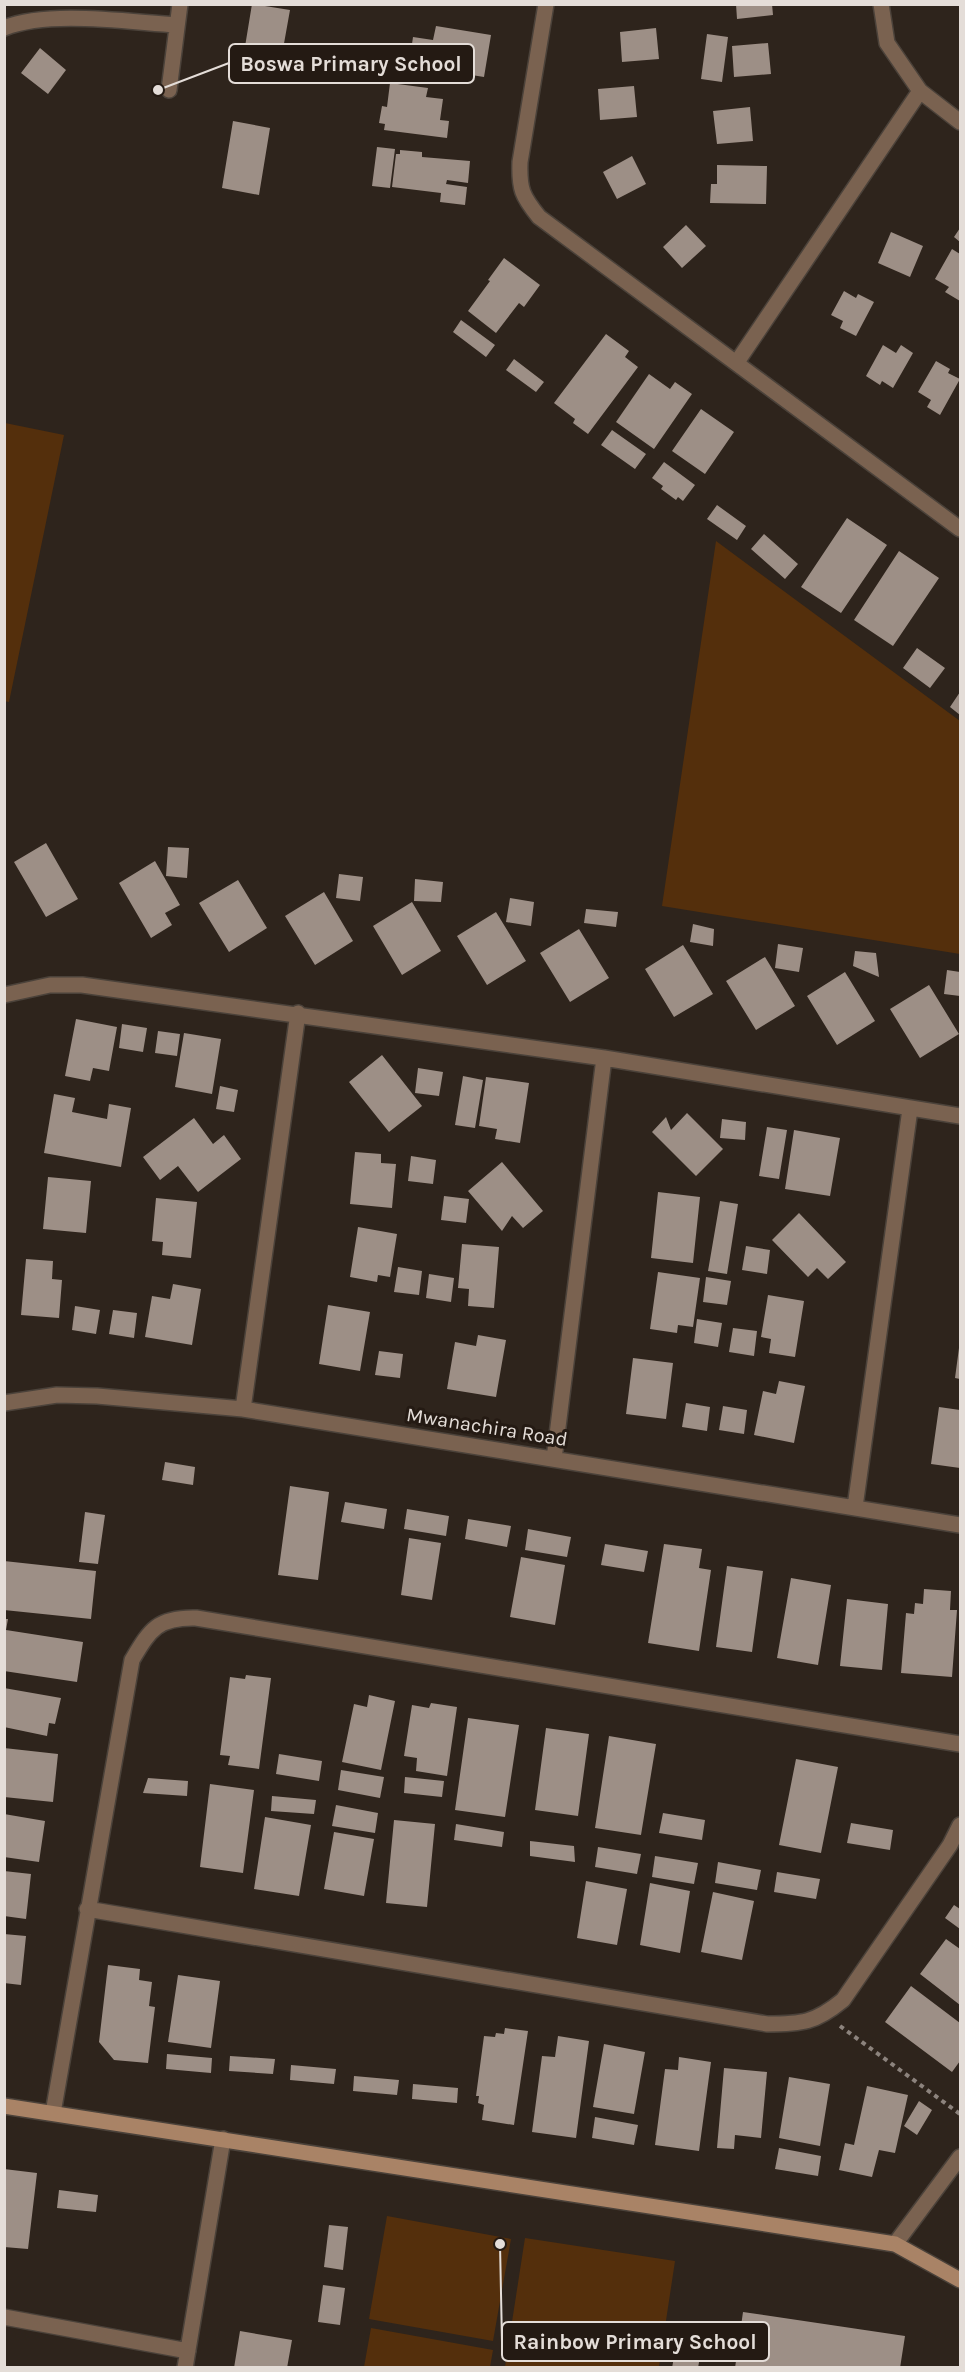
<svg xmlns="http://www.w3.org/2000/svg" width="965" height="2372" font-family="Karla,sans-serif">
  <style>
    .green { fill: #542f0c }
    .building { fill: #9d8f86 }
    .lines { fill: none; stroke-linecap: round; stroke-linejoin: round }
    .street-casing { stroke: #4b423a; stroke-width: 18 }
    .secondary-casing { stroke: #4b423a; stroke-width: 18 }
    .path { stroke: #8c837d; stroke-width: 4; stroke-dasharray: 4.5 4.5; stroke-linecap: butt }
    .street { stroke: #7a6250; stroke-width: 15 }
    .secondary { stroke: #a98366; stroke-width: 15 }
    .labels { text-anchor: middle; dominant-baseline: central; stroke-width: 6; stroke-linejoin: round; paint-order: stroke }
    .street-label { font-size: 20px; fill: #e4ddd8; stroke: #241a13 }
    .leader { fill: none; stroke: #e4ddd8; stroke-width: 2 }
    .callout-dot { fill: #e4ddd8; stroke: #241a13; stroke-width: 2 }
    .callout { fill: #241a13; stroke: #e4ddd8; stroke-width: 2 }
    .callout-label { font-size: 21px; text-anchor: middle; font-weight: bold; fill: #e4ddd8 }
  </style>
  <rect width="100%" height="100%" fill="#2e241c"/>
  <path class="green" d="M5 423 64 435 9 702 4 701Z
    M716 541 960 721V954L662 906Z
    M387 2216 511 2239 493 2341 369 2319Z
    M525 2238 675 2261 659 2367H505Z
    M371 2328 493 2350 490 2367H364Z"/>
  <path class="building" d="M252 4 290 10 278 77 241 71Z
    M736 4H772L773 15 737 19Z
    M436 26 491 35 484 77 409 65 413 37 433 40Z
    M656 28 659 59 622 62 620 32Z
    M707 34 728 37 722 82 701 79Z
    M768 43 771 74 734 77 732 46Z
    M40 48 66 70 48 94 21 73Z
    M390 83 428 88 426 97 443 99 440 120 449 121 447 138 384 130 385 124 379 123 382 106 387 107Z
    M634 86 637 117 600 120 598 89Z
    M750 107 753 141 717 144 713 111Z
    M233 121 270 128 259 195 222 188Z
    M377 147 395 149 390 188 372 186Z
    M400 150 422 152V157L470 161 468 183 447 180 446 184 467 187 465 205 440 202 441 193 392 187 396 154H400Z
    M632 156 646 184 617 199 603 172Z
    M717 165 767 166 766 204 710 203 711 184H717Z
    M686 225 706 246 682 268 663 247Z
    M960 228V242L954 237Z
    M891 232 923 246 910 277 878 263Z
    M952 249 960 254V301L945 292 949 287 935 279Z
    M504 258 540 285 524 307 519 303 496 333 468 311 490 281 488 280Z
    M844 291 856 298 858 294 874 302 856 336 840 328 843 321 831 315Z
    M461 320 495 345 486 357 453 332Z
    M606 334 629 351 625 357 638 367 588 434 573 423 575 419 554 403Z
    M883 345 896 353 901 345 913 353 893 388 882 381 880 385 866 376Z
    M514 359 544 382 536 392 506 370Z
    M936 361 950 369 948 373 960 379 940 415 927 407 931 400 918 392Z
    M649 374 670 389 675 382 692 394 654 449 616 422Z
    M701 409 734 432 705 474 672 451Z
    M612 430 646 454 635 469 601 445Z
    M664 462 695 485 683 501 678 497 676 500 661 489 663 486 652 478Z
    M717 505 746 526 737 540 707 519Z
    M847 518 887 545 841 613 801 587Z
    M764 534 798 564 785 579 751 549Z
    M899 551 939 578 893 646 854 620Z
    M917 648 945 668 930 688 903 668Z
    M960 692V715L950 707Z
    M46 843 78 899 46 917 14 862Z
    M168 847 189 848 187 878 166 876Z
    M155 861 180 905 165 913 172 925 151 938 119 883Z
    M339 874 363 877 360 901 336 898Z
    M415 879 443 882 441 902 414 901Z
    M238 880 267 928 229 952 199 903Z
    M324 892 353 941 315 965 285 916Z
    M510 898 534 902 531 926 506 922Z
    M412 902 441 951 402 975 373 926Z
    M586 909 618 912 616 927 584 923Z
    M496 912 526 961 487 985 457 936Z
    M693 924 714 929 713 946 690 942Z
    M579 929 609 978 570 1002 540 953Z
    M778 944 803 948 799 972 775 968Z
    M683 945 713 994 674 1017 645 969Z
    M855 951 876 953 879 977 853 966Z
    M765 957 795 1006 756 1030 726 981Z
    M947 970 960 972V996L944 994Z
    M845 972 875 1021 837 1045 807 996Z
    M929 985 959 1034 920 1058 890 1009Z
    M76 1019 117 1027 109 1071 93 1068 90 1081 65 1076Z
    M122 1024 147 1028 143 1052 119 1048Z
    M158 1031 180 1034 177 1056 155 1053Z
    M184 1033 221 1039 212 1094 175 1087Z
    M382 1055 422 1106 389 1132 349 1082Z
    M418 1068 443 1072 439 1096 415 1093Z
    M463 1076 483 1080 475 1128 455 1125Z
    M486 1077 529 1083 520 1143 495 1139 497 1129 479 1126Z
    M220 1086 238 1090 234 1112 216 1109Z
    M54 1094 75 1098 72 1112 107 1119 109 1104 131 1108 121 1167 44 1153Z
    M687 1113 723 1149 696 1176 652 1132 666 1117 671 1130Z
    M194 1118 213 1144 224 1135 241 1159 198 1192 178 1166 160 1180 143 1157Z
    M722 1119 746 1122 745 1140 720 1138Z
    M767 1127 787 1130 779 1179 759 1176Z
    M794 1130 840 1138 830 1196 785 1189Z
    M355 1152 381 1154V1163L396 1164 392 1208 350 1204Z
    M411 1156 436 1160 433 1184 408 1181Z
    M502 1162 543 1211 523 1228 512 1216 502 1231 468 1191Z
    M48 1177 91 1181 86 1233 43 1229Z
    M658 1192 700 1197 693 1263 651 1258Z
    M444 1196 469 1199 466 1223 441 1220Z
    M156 1198 197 1202 191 1258 162 1255 163 1242 152 1241Z
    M720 1201 738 1204 727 1274 708 1271Z
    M799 1213 846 1262 828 1279 817 1268 808 1277 772 1240Z
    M358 1227 397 1234 390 1277 378 1275 377 1282 350 1277Z
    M462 1244 499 1247 494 1308 468 1306 469 1289 458 1288Z
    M746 1246 770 1250 767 1274 742 1270Z
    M26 1259 53 1261 52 1279 62 1280 59 1318 21 1315Z
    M398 1267 422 1271 419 1295 394 1292Z
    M658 1272 700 1278 693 1327 678 1325 677 1333 650 1329Z
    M429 1274 454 1278 451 1302 426 1298Z
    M706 1277 731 1281 727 1305 703 1302Z
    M173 1284 201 1289 192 1345 145 1337 152 1296 170 1299Z
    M768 1295 804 1301 795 1357 769 1353 771 1339 761 1337Z
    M328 1305 370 1312 360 1371 319 1364Z
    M75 1306 100 1310 96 1334 72 1330Z
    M113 1310 137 1313 134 1338 109 1334Z
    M697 1319 722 1323 718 1347 694 1343Z
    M733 1328 757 1331 754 1356 729 1352Z
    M478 1335 506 1340 496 1397 447 1389 455 1342 476 1346Z
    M959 1348H960V1379L955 1378Z
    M379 1351 403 1354 400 1378 375 1375Z
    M633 1358 673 1363 666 1419 626 1414Z
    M779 1381 805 1386 794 1443 754 1435 763 1391 776 1394Z
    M686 1403 710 1407 707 1431 682 1427Z
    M723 1406 747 1410 744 1434 719 1430Z
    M939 1407 960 1410V1468L931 1464Z
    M165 1462 195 1467 193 1485 162 1480Z
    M290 1486 329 1492 318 1580 278 1575Z
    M345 1502 387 1509 384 1529 341 1522Z
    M407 1509 449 1516 446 1536 404 1529Z
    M85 1512 105 1515 98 1564 79 1562Z
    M468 1519 511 1526 507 1547 465 1539Z
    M528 1529 571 1537 567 1557 525 1550Z
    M409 1538 441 1543 432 1600 401 1595Z
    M605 1544 648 1551 644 1572 601 1565Z
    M664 1544 702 1549 699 1568 711 1570 699 1651 648 1643Z
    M521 1557 565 1565 555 1625 510 1617Z
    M4 1561 96 1571 91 1619 4 1610Z
    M727 1566 763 1571 752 1652 716 1647Z
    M791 1578 831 1585 818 1665 777 1658Z
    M924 1589 951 1591 950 1610H957L952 1677 901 1673 906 1613 914 1614 915 1603 923 1604Z
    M847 1599 888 1604 882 1670 840 1666Z
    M4 1619H8L6 1630 83 1642 77 1682 4 1671Z
    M246 1675 271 1678 259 1769 228 1765 230 1756 220 1755 230 1677 245 1679Z
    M4 1688 61 1698 55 1724 49 1723 47 1736 4 1727Z
    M369 1695 395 1701 381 1770 342 1762 354 1704 367 1707Z
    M431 1703 457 1707 447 1776 416 1771 417 1758 404 1756 412 1705 429 1708Z
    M468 1718 519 1725 505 1817 455 1810Z
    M546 1728 589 1734 578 1816 535 1810Z
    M609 1736 656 1744 641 1835 595 1828Z
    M4 1748 58 1754 53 1802 4 1797Z
    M279 1754 322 1761 319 1781 276 1774Z
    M796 1759 838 1767 821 1853 779 1845Z
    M341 1770 384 1777 380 1798 338 1790Z
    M405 1777 444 1781 442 1797 404 1793Z
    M148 1778 188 1781 187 1796 143 1793Z
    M210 1784 254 1790 243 1873 200 1867Z
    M272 1796 316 1800 314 1814 271 1811Z
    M336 1805 378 1813 375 1833 332 1826Z
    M663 1813 705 1820 702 1840 659 1833Z
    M4 1814 45 1821 39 1862 4 1857Z
    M265 1817 311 1825 299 1896 254 1889Z
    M394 1820 435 1824 427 1907 386 1903Z
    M851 1823 893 1830 890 1850 847 1843Z
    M456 1824 504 1832 502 1847 454 1840Z
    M334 1832 374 1839 364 1896 324 1889Z
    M530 1841 574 1846 575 1862 530 1856Z
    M598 1847 641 1854 637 1874 595 1867Z
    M655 1856 698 1863 694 1884 652 1877Z
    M718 1862 761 1870 757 1890 715 1883Z
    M4 1871 31 1874 26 1919 4 1916Z
    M777 1872 820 1879 816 1899 774 1892Z
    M586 1881 627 1889 617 1945 577 1938Z
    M650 1883 690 1891 680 1953 640 1945Z
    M713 1892 754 1901 742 1960 701 1952Z
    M954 1905 960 1909V1929L945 1918Z
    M4 1934 26 1936 21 1985 4 1983Z
    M946 1939 960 1949V2005L920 1974Z
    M108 1965 140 1969 139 1980 152 1982 149 2006 155 2007 148 2063 114 2060 99 2042Z
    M178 1975 220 1981 211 2048 168 2042Z
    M911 1986 960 2023V2061L952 2072 885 2022Z
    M505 2028 528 2031 514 2125 482 2120 484 2105 478 2103 479 2096H476L484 2036 495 2037 496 2033 504 2034Z
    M558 2036 589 2041 576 2138 532 2132 542 2056 555 2057Z
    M604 2044 645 2052 634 2114 593 2107Z
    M167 2054 212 2058 211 2073 166 2069Z
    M230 2056 275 2059 273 2074 229 2071Z
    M679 2057 711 2062 699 2151 655 2145 665 2069 678 2070Z
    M291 2065 336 2069 334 2084 290 2080Z
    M724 2068 767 2072 761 2138 735 2135 734 2149 717 2148Z
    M354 2076 399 2080 397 2095 353 2091Z
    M789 2077 830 2084 820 2146 779 2138Z
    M413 2084 458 2088 457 2103 412 2099Z
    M867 2086 908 2095 895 2153 879 2150 872 2177 839 2170 845 2143 854 2145Z
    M919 2101 932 2110 917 2135 904 2126Z
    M595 2117 638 2125 634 2145 592 2138Z
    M779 2148 821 2156 818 2176 775 2169Z
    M4 2169 37 2173 28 2249 4 2247Z
    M59 2190 98 2195 96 2212 57 2208Z
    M329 2225 348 2227 343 2270 324 2267Z
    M323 2285 345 2288 340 2325 318 2322Z
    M743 2312 905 2336 900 2368H735Z
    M240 2331 292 2340 287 2368H234Z
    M678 2335 703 2339 698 2368H672Z"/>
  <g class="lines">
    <g class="street-casing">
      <path id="street" d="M546 4 520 162C519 189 522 196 539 217L960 529
        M881 4 887 43 920 91 960 122
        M4 28C50 10 127 22 177 25
        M169 90 180 4
        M737 362 920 91
        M4 995 50 985H82L604 1058 960 1116
        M4 1403 57 1395 97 1396 243 1409 960 1525
        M243 1409 298 1013
        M554 1459 604 1058
        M855 1507 910 1109
        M87 1909 767 2024C802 2024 815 2023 843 2000L950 1845 960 1825
        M53 2113 132 1660C150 1630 157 1617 196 1618L960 1744
        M895 2244 960 2157
        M4 2317 188 2351
        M185 2368 223 2139"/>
    </g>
    <g class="secondary-casing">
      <path id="secondary" d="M4 2106 895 2244 960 2280"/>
    </g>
    <path class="path" d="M840 2026 960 2114"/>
    <use href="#street" class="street"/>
    <use href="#secondary" class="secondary"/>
  </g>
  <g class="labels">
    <g class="street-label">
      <text transform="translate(487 1427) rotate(9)">Mwanachira Road</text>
    </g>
  </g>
  <path class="leader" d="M158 90L229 63M500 2244L502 2342"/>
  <g class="callout-dot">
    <circle cx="158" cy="90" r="6"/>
    <circle cx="500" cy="2244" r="6"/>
  </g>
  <g class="callout">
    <rect x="229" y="44" width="245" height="39" rx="6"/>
    <rect x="502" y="2322" width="267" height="39" rx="6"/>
  </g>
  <g class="callout-label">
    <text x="351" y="71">Boswa Primary School</text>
    <text x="635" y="2349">Rainbow Primary School</text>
  </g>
  <rect width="965" height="2372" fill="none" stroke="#e4ddd8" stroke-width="12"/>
</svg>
